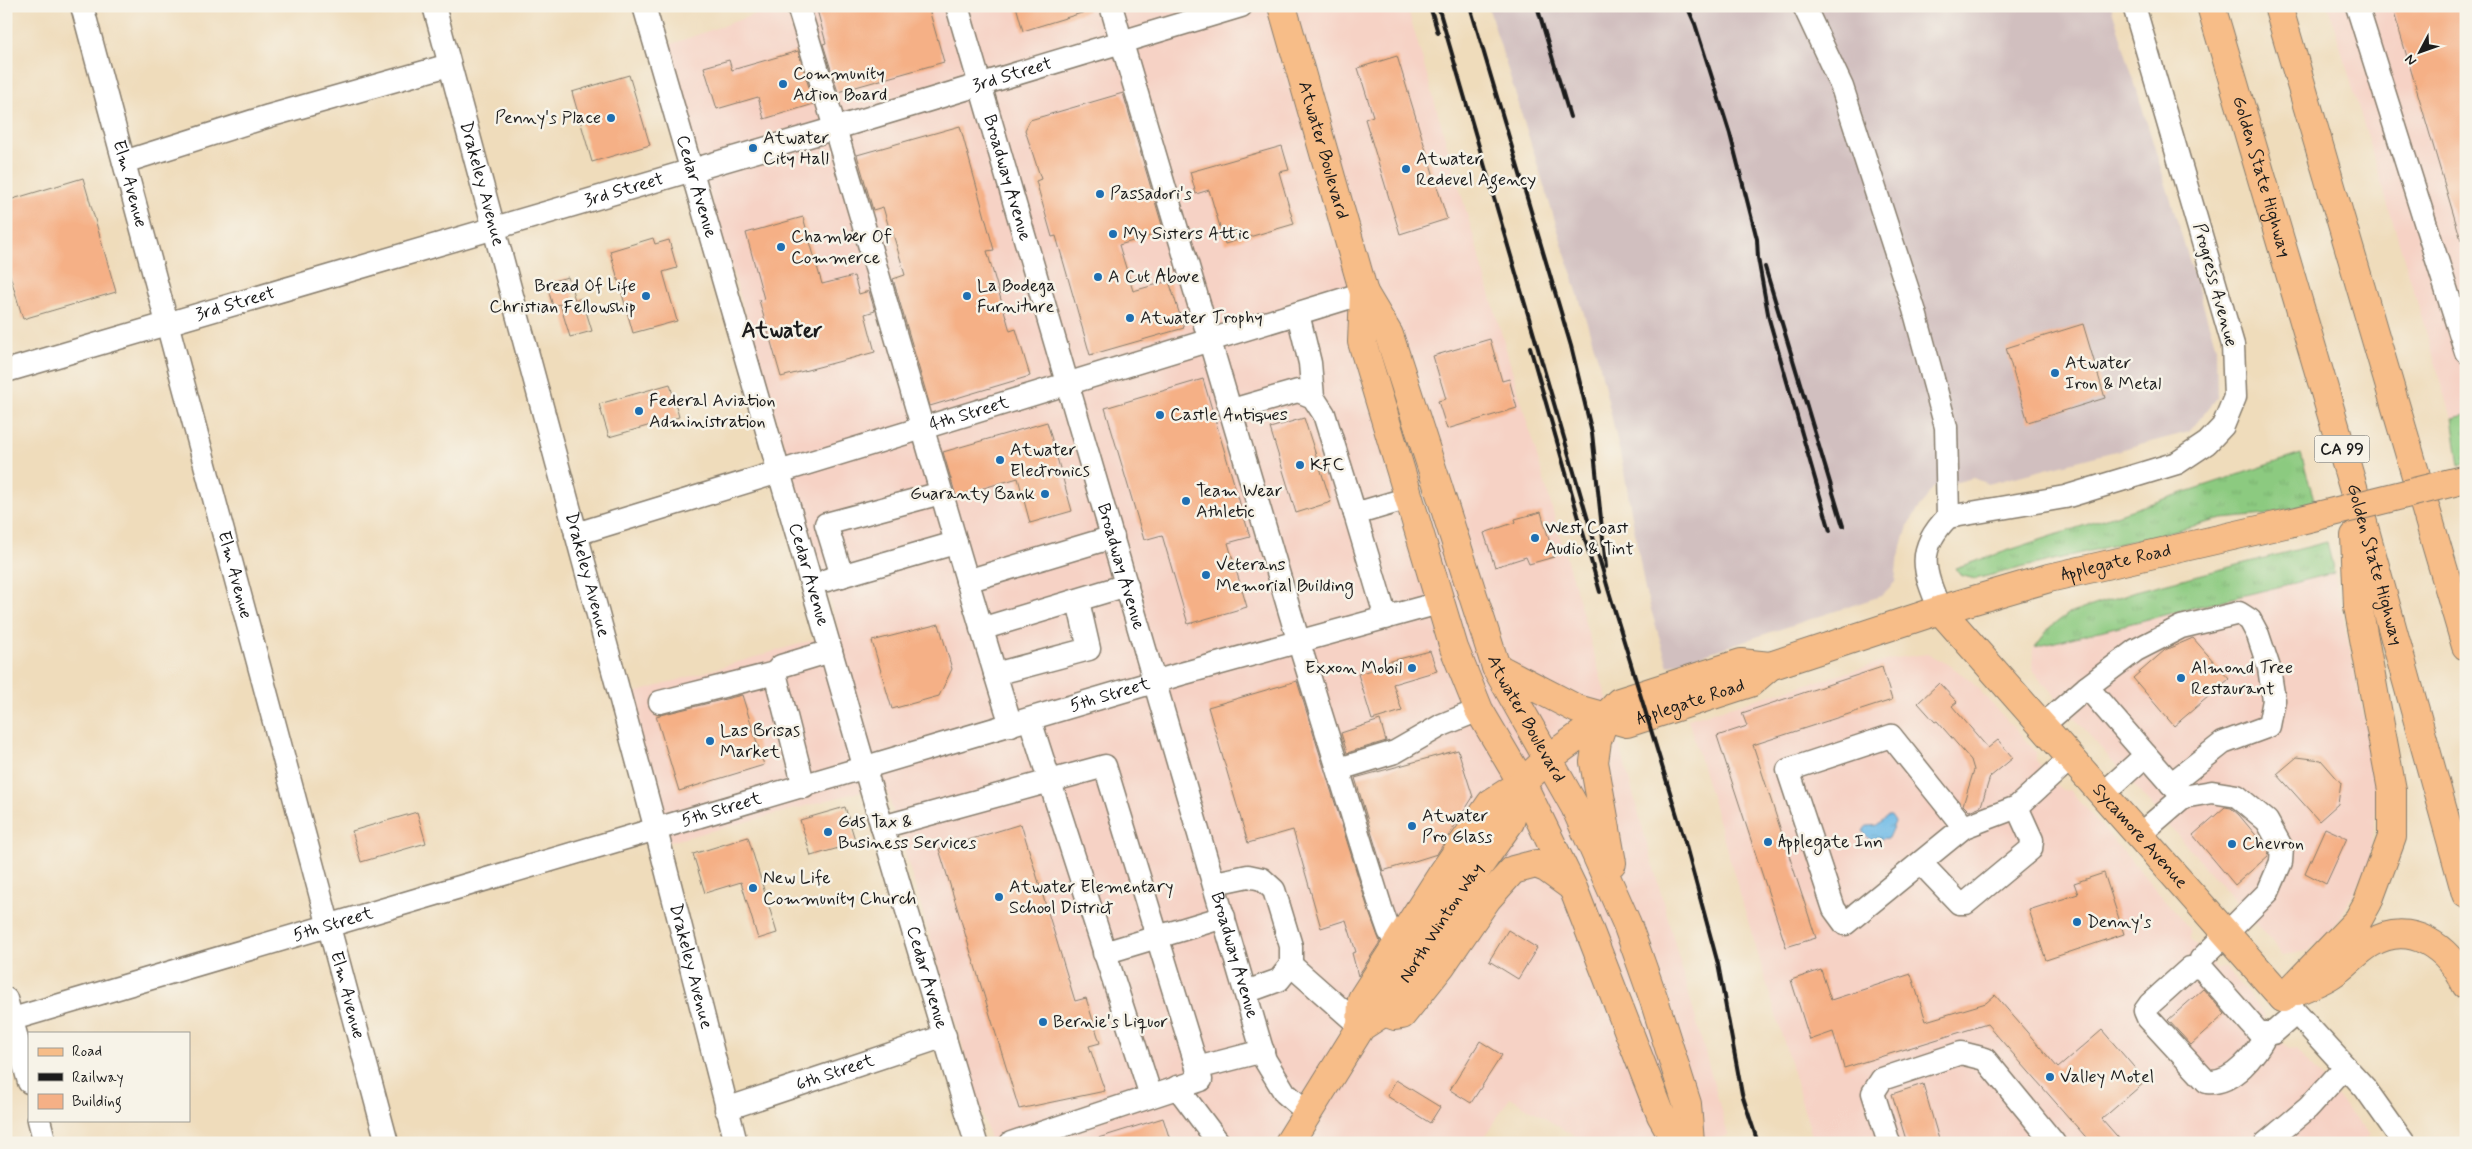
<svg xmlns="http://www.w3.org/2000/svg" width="2472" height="1149" font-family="Mynerve,sans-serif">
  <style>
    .built { fill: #f6d2c5 }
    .industrial { fill: #d1bfbf }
    .grass { fill: url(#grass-tufts); stroke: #54734e }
    .water { fill: url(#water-ripples); stroke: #446b82 }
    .building { fill: #f5b086 }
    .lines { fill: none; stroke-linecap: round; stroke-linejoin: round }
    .minor-casing { stroke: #867c6c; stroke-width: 25 }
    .major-casing { stroke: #867c6c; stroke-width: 30 }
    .highway-casing { stroke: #867c6c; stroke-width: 30 }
    .minor { stroke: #fff; stroke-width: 22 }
    .major { stroke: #f7bd88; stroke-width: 28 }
    .highway { stroke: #f7bd88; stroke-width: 28 }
    .rail { stroke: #1c1c1c; stroke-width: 4 }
    .major-bridge-casing { stroke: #867c6c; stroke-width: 30; stroke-linecap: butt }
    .major-bridge { stroke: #f7bd88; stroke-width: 28 }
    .poi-dot { fill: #1f6fb2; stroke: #f7f3e8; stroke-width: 2 }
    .labels { text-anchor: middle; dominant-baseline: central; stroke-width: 5; stroke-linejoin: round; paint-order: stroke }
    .shield { fill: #f7f3e8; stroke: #5e5c59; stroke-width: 1 }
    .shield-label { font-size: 16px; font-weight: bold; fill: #1c1c1c }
    .poi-label { font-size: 18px; fill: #1c1c1c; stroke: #f7f3e8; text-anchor: start }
    .street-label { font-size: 18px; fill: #1c1c1c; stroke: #f7f3e8 }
    .district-label { font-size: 22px; font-weight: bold; fill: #1c1c1c; stroke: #f7f3e8 }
  </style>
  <defs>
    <pattern id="grass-tufts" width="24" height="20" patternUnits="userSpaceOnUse" patternTransform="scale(1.25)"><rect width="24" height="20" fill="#8cca80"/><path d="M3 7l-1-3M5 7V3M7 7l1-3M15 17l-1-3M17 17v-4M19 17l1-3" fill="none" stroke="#78ad6e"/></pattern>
    <pattern id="water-ripples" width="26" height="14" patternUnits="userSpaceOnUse" patternTransform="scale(1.25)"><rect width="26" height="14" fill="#6dbae7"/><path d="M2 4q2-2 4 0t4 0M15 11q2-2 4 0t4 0" fill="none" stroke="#5e9fc6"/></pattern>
  </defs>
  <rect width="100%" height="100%" fill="#f7f3e8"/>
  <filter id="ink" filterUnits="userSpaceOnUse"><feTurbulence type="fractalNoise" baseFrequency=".02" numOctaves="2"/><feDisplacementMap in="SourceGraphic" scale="10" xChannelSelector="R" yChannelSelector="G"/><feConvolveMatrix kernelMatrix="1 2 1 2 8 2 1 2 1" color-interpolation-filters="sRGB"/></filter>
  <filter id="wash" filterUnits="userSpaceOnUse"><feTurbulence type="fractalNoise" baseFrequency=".0096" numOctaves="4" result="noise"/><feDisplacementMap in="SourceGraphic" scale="20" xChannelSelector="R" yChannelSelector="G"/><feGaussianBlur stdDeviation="1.12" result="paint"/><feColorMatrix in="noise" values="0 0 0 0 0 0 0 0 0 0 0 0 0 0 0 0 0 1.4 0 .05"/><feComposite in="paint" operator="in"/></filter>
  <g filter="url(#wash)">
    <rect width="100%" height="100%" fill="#efdcbb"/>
    <path class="built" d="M778 6H1407L1601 678 1728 1135 1709 1143H1586L1510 1097 1481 1143H991L885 785 666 843 628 695 839 632 666 46Z
      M2328 6H2466V415L2452 418Z
      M2334 573 2369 739 2377 804 2369 865 2339 920 2309 951 2283 955 2032 670 2033 648Z
      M1927 654 1948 664 1970 680 2036 752V760L2062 791 2070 790 2190 929V939L2217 969 2225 968 2264 1013 2263 1021 2289 1050 2296 1049 2370 1135 2361 1143H1814L1688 719 1896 658Z"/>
    <path class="industrial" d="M1488 6H2111L2216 347 2217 398 2189 432 1988 484 1973 478 1933 488 1909 523 1897 563 1895 582 1881 596 1668 666 1645 590 1624 471 1599 362Z"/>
    <path class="grass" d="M2466 415V463L2459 465 2452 418Z
      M2301 454 2315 503 2265 515 2222 519 1975 579 1960 575 1955 568Z
      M2327 542 2334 573 2035 647 2050 627 2068 614 2136 591Z"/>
    <path class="water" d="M1887 816H1891L1895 822 1888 838 1870 840 1863 832C1866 823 1869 827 1877 825Z"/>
    <g id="blocks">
      <path class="building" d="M816 6H928L944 62 838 92 823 44 826 43Z
        M1016 6H1087L1088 11 1023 31Z
        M2392 6H2466V240H2461Z
        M798 51 814 104 764 119 758 97 717 109 704 67 729 60 732 70Z
        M1397 56 1447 219 1400 234 1365 119 1373 116 1358 68Z
        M629 75 650 145 592 162 572 92Z
        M1123 93 1164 232 1119 245 1133 291 1169 281 1184 328 1090 355 1056 236 1052 237 1036 181 1041 179 1025 130 1030 120Z
        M960 126 994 250 987 251 1010 331 1016 329 1030 376 930 406 893 279 905 275 893 234 891 235 883 207 873 210 857 155Z
        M1282 146 1289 170 1279 172 1294 224 1225 244 1209 190 1196 194 1190 172Z
        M83 178 116 292 23 319 6 262V201Z
        M803 217 822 284 854 276 859 294 869 291 875 311 865 314 875 352 781 377 759 300 764 299 746 233Z
        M653 238 655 244 669 240 677 268 663 272 677 321 633 333 610 251Z
        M568 277 575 300 582 298 592 331 570 337 560 304 553 306 546 283Z
        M2083 324 2105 398 2028 422 2006 348Z
        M1490 339 1502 381 1509 379 1517 408 1447 429 1438 401 1446 399 1433 356Z
        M1203 379 1250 537 1228 543 1247 607 1188 624 1162 535 1144 540 1105 408Z
        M670 384 679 417 609 437 599 404Z
        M1304 418 1331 502 1296 513 1270 428Z
        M1047 422 1072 511 1030 523 1018 478 956 496 943 452Z
        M1541 512 1554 557 1529 564 1526 557 1495 567 1484 533 1516 522 1515 519Z
        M939 624 952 669 939 696 892 709 872 641Z
        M2193 638 2229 679 2174 726 2133 678 2165 650Z
        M1430 651 1437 671 1393 684 1402 711 1372 720 1358 674 1387 665V662Z
        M1882 667 1892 700 1753 745 1816 938 1786 947 1717 736 1747 726 1742 713Z
        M1297 681 1369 912 1380 942 1358 976 1352 953 1356 952 1346 920 1321 928 1293 830 1248 843 1208 707Z
        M1939 683 1957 702 1952 706 1988 748 1998 740 2013 758 1990 777 1981 806 1969 811 1963 805 1974 770 1971 760 1937 721 1935 722 1918 703Z
        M742 695 764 765 679 791 656 716Z
        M1380 720 1386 741 1347 753 1341 733Z
        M1458 750 1473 797 1437 854 1383 871 1355 778Z
        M2297 757 2321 760 2341 783 2338 804 2319 821 2277 774Z
        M845 807 856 843 811 856 800 820Z
        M2225 807 2231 808 2239 815 2269 851 2268 856 2235 885 2193 835Z
        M417 812 426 843 361 862 352 831Z
        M1021 824 1075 1001 1086 998 1100 1043 1089 1046 1105 1091 1019 1109 939 849Z
        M2325 828 2347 838 2326 884 2305 873Z
        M748 837 777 933 758 939 741 882 705 893 693 854Z
        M2104 873 2124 934 2046 960 2029 910 2078 894 2074 883Z
        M1508 930 1537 948 1518 979 1489 961Z
        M1821 970 1831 1000 1911 974 1926 1021 1986 1003 1995 995 2058 1068 2102 1030 2146 1081 2102 1119 2123 1143H2091L1987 1024 1844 1068 1833 1032 1810 1040 1791 980Z
        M2203 989 2225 1014 2191 1045 2168 1020Z
        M1480 1041 1502 1055 1471 1103 1450 1090Z
        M1396 1080 1440 1107 1430 1123 1387 1096Z
        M1923 1084 1940 1143H1907L1892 1094Z
        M1163 1118 1171 1143H1096L1095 1139Z"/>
    </g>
  </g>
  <g filter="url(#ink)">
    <use href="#blocks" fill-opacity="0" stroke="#867c6c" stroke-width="1"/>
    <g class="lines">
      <g class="minor-casing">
        <g id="minor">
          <path id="s1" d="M82 6 387 1143"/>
          <path id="s2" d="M434 6 656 830 736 1143"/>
          <path id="s3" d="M644 6 865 769 976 1143"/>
          <path d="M798 6C872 245 937 487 1011 725"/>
          <path id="s4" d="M957 6 1265 1060 1285 1093 1308 1113"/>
          <path d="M1111 6 1299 643 1381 908 1389 931 1397 944"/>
          <path d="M1804 6 1842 87 1914 309 1946 427 1948 517"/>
          <path d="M2357 6 2466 352"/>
          <path d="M124 162 269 116 449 65"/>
          <path d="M1298 314 1310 363 1313 397"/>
          <path id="s5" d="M6 371 836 128 1241 6"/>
          <path d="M1232 410 1298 391 1313 397 1324 414 1355 514"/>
          <path d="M1948 517 2065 497 2177 463 2207 443 2223 426 2235 397 2233 345 2134 6"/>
          <path id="s6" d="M576 534 1364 293"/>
          <path d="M842 576 826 524 941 493"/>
          <path d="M827 580 955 543"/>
          <path d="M967 581 1113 537"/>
          <path d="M1940 610C1924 571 1915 550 1948 517"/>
          <path d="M1386 618 1355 514 1409 498"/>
          <path d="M981 629 1127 585"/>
          <path d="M995 674 1089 649 1078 601"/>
          <path d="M2087 687 2136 650 2181 627 2239 613 2250 620 2258 635 2269 668 2274 700 2269 726 2223 743 2171 784"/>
          <path d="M660 702 775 673"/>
          <path d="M1030 720 1151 1096"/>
          <path d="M2043 725 2087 687 2146 755 2103 794"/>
          <path d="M1339 769 1395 752 1442 725 1479 710"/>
          <path d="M804 787 775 673 781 666 831 651"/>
          <path d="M2183 797 2212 792 2237 796 2267 821 2282 848 2281 862 2268 892 2201 959V967L2259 1033H2273L2296 1013"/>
          <path d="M882 827 1105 766 1201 1080 1011 1143"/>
          <path d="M1964 827 1845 924 1834 909 1788 770 1891 736 1964 827 2017 807 2071 758"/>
          <path d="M2139 835 2183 797 2146 755"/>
          <path d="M1921 863 1959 903H1966L2031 849 2032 840 2017 807"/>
          <path d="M1215 883 1248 876 1262 879 1274 890 1291 946V965L1279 980 1246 992"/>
          <path d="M1104 953 1224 917"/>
          <path d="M1291 965 1361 1027"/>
          <path d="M2201 967 2190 968 2150 1004 2145 1011 2148 1018 2207 1082C2233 1085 2256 1054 2267 1033"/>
          <path d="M6 999 29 1082"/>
          <path d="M2286 1002 2365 1088 2404 1143"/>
          <path id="s7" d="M6 1021 1181 674 1439 603"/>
          <path d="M1197 1068 1263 1051"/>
          <path d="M1177 1087 1219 1143"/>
          <path id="s8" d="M726 1109 945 1036"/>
          <path d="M39 1120 45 1143"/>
          <path d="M1889 1143 1873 1093 1882 1079 1961 1053 1985 1059 2054 1143"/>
          <path d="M2266 1143 2308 1108 2345 1067"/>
        </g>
      </g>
      <g class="major-casing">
        <g id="major">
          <path id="s9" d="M1282 6 1364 293 1389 335 1496 667 1575 807 1627 924 1654 1000 1687 1104 1690 1143"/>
          <path d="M1364 293 1362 342 1454 648 1479 710 1522 783 1573 888 1661 1115 1677 1143"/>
          <path id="s10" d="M1940 610 2283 998"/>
          <path id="s11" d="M1496 667 1577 709 1627 723 1750 683 1770 666 1940 610 2049 578 2289 523"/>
          <path d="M1605 717 1597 741 1594 762 1612 863"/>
          <path d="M1384 1012 1395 1016 1402 1015 1441 966 1487 899 1513 870 1536 864 1546 868 1572 887"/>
          <path d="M1361 1027 1362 999 1442 874 1491 803 1522 783 1549 758 1605 717 1619 702 1741 663 1770 666"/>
          <path id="s12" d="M1289 1143 1361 1027 1384 1012 1462 890 1510 822 1522 783"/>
        </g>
      </g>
      <g class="highway-casing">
        <g id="highway">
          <path id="s13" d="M2211 6 2353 487 2466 894"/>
          <path d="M2278 6 2466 646"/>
          <path d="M2297 991C2309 985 2322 981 2332 974 2346 965 2357 951 2371 943 2411 919 2449 948 2466 985"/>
          <path d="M2283 998 2358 920 2368 902 2392 837V790L2358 606 2355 536"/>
        </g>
      </g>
      <use href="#minor" class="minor"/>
      <use href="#major" class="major"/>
      <use href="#highway" class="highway"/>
      <path class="rail" d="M1430 6 1438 33
        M1438 6 1609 592 1683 835 1718 964 1742 1094 1758 1143
        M1470 6 1571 346 1592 433 1606 567
        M1537 6 1570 117
        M1687 6 1695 24 1730 134 1757 239 1758 258 1769 319 1830 531
        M1765 267 1843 526
        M1530 347 1600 592"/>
      <g class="major-bridge-casing">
        <path id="major-bridge" d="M2289 523 2466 479"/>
      </g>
      <use href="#major-bridge" class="major-bridge"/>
    </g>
  </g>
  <g class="poi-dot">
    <circle cx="783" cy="84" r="5"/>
    <circle cx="611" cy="118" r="5"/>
    <circle cx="753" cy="148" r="5"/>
    <circle cx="1406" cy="169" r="5"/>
    <circle cx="1100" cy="194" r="5"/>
    <circle cx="1113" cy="234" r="5"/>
    <circle cx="781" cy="247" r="5"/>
    <circle cx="1098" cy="277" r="5"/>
    <circle cx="646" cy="296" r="5"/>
    <circle cx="967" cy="296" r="5"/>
    <circle cx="1130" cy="318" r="5"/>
    <circle cx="2055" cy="373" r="5"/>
    <circle cx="639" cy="411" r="5"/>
    <circle cx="1160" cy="415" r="5"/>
    <circle cx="1000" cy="460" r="5"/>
    <circle cx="1300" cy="465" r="5"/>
    <circle cx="1045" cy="494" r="5"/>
    <circle cx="1186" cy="501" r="5"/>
    <circle cx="1535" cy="538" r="5"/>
    <circle cx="1206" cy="575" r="5"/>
    <circle cx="1412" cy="668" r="5"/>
    <circle cx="2181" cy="678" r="5"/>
    <circle cx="710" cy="741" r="5"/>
    <circle cx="1412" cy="826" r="5"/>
    <circle cx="828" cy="832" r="5"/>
    <circle cx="1768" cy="842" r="5"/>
    <circle cx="2232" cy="844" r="5"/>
    <circle cx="753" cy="888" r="5"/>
    <circle cx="999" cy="897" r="5"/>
    <circle cx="2077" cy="922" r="5"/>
    <circle cx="1043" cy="1022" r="5"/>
    <circle cx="2050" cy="1077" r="5"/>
  </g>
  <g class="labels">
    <rect class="shield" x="2314.5" y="435.5" width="55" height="27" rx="4"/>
    <g class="shield-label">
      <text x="2342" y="449">CA 99</text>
    </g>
    <g class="poi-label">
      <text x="793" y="74">Community<tspan x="793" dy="21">Action Board</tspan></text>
      <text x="601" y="118" text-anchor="end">Penny's Place</text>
      <text x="763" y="138">Atwater<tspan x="763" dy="21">City Hall</tspan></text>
      <text x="1416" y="159">Atwater<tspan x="1416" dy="21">Redevel Agency</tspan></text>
      <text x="1110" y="194">Passadori's</text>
      <text x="1123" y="234">My Sisters Attic</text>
      <text x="791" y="237">Chamber Of<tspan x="791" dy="21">Commerce</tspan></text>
      <text x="1108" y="277">A Cut Above</text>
      <text x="636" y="286" text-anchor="end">Bread Of Life<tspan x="636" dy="21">Christian Fellowship</tspan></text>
      <text x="977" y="286">La Bodega<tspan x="977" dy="21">Furniture</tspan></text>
      <text x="1140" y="318">Atwater Trophy</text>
      <text x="2065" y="363">Atwater<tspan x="2065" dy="21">Iron &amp; Metal</tspan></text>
      <text x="649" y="401">Federal Aviation<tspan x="649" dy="21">Administration</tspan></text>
      <text x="1170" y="415">Castle Antiques</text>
      <text x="1010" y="450">Atwater<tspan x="1010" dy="21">Electronics</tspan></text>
      <text x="1310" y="465">KFC</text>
      <text x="1196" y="491">Team Wear<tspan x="1196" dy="21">Athletic</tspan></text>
      <text x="1035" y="494" text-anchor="end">Guaranty Bank</text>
      <text x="1545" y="528">West Coast<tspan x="1545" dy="21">Audio &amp; Tint</tspan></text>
      <text x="1216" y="565">Veterans<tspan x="1216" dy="21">Memorial Building</tspan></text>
      <text x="1402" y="668" text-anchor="end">Exxon Mobil</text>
      <text x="2191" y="668">Almond Tree<tspan x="2191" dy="21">Restaurant</tspan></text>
      <text x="720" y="731">Las Brisas<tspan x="720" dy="21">Market</tspan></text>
      <text x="1422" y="816">Atwater<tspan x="1422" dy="21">Pro Glass</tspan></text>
      <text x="838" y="822">Gds Tax &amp;<tspan x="838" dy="21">Business Services</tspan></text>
      <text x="1778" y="842">Applegate Inn</text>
      <text x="2242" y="844">Chevron</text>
      <text x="763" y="878">New Life<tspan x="763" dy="21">Community Church</tspan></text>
      <text x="1009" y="887">Atwater Elementary<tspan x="1009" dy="21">School District</tspan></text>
      <text x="2087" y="922">Denny's</text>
      <text x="1053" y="1022">Bernie's Liquor</text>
      <text x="2060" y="1077">Valley Motel</text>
    </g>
    <g class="street-label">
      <text stroke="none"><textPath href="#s5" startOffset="1049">3rd Street</textPath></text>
      <text stroke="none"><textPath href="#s9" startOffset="150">Atwater Boulevard</textPath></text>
      <text stroke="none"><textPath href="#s13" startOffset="178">Golden State Highway</textPath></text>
      <text stroke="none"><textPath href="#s4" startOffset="179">Broadway Avenue</textPath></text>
      <text stroke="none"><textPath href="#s1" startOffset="184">Elm Avenue</textPath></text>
      <text stroke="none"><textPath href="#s2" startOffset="184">Drakeley Avenue</textPath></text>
      <text stroke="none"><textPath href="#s3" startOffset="188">Cedar Avenue</textPath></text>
      <text stroke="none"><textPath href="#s5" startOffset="644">3rd Street</textPath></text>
      <text transform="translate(2215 285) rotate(75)">Progress Avenue</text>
      <text stroke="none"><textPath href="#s5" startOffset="239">3rd Street</textPath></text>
      <text stroke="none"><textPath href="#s6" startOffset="411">4th Street</textPath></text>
      <text stroke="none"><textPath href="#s11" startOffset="660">Applegate Road</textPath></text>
      <text stroke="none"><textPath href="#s13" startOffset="582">Golden State Highway</textPath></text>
      <text stroke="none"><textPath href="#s4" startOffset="584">Broadway Avenue</textPath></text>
      <text stroke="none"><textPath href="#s2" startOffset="589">Drakeley Avenue</textPath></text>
      <text stroke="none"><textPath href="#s1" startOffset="589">Elm Avenue</textPath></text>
      <text stroke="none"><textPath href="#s3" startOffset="592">Cedar Avenue</textPath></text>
      <text stroke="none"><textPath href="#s7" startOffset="1151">5th Street</textPath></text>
      <text stroke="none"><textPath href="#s11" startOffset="210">Applegate Road</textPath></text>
      <text stroke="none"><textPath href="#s9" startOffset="756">Atwater Boulevard</textPath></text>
      <text stroke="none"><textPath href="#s7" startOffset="746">5th Street</textPath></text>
      <text stroke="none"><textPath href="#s10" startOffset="302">Sycamore Avenue</textPath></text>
      <text stroke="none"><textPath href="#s12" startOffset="270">North Winton Way</textPath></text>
      <text stroke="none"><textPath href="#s7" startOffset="341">5th Street</textPath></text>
      <text stroke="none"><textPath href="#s4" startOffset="989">Broadway Avenue</textPath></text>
      <text stroke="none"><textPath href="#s2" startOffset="994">Drakeley Avenue</textPath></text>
      <text stroke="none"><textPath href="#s3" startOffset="1012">Cedar Avenue</textPath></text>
      <text stroke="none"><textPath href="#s1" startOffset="1024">Elm Avenue</textPath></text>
      <text stroke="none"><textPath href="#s8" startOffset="115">6th Street</textPath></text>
    </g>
    <g class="district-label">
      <text x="782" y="331">Atwater</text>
    </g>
  </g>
  <rect width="2472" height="1149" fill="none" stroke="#f7f3e8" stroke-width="25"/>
  <rect x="28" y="1032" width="162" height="90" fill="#f7f3e8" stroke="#9f9d96"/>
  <rect x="38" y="1048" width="25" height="8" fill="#f7bd88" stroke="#9f9d96"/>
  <text x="72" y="1056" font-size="15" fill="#1c1c1c">Road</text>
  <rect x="38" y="1073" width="25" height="8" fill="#1c1c1c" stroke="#9f9d96"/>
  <text x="72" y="1082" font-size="15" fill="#1c1c1c">Railway</text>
  <rect x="38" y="1094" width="25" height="15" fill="#f5b086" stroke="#9f9d96"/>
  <text x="72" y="1106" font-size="15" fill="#1c1c1c">Building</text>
  <g transform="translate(2420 52) rotate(229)" stroke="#f7f3e8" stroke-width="4" paint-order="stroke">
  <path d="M0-4L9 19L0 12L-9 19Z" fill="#1c1c1c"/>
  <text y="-8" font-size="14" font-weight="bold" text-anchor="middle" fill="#1c1c1c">N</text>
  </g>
</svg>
